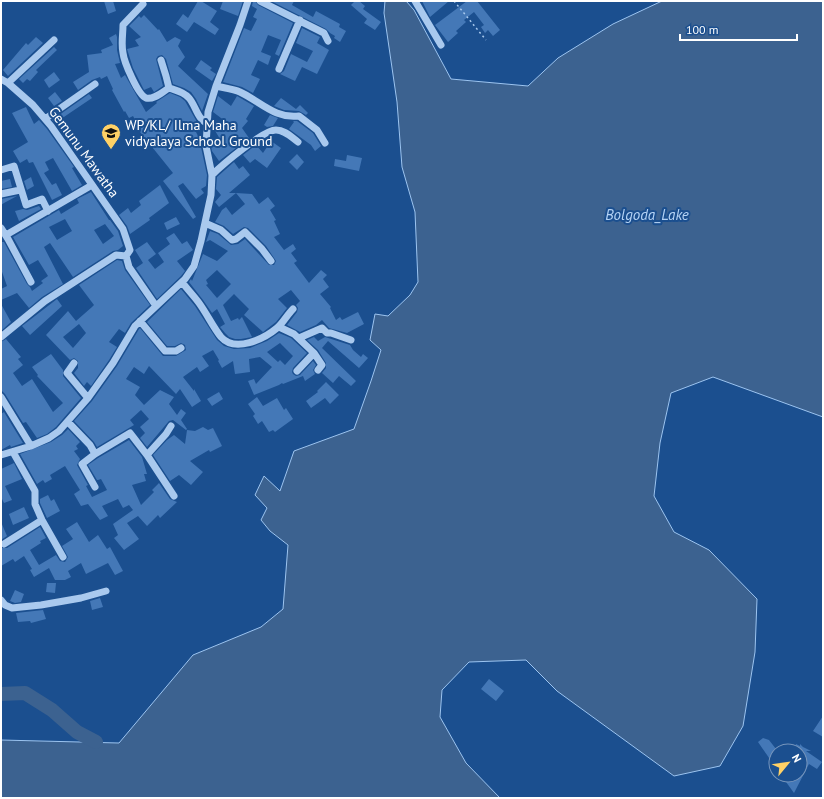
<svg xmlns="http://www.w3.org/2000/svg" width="824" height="799" font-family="'PT Sans',sans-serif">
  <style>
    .water { fill: #3c6290; stroke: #9cc4f0 }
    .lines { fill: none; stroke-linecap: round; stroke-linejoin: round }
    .river { stroke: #3c6290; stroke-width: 14 }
    .building { fill: #4478b7; fill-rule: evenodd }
    .path { stroke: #a9c9ee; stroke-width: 1.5; stroke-dasharray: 2 3; stroke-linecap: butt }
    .minor { stroke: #a9c9ee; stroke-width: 7 }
    .labels { text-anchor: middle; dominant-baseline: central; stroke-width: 4; stroke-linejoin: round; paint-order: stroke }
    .poi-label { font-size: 14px; fill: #fff; stroke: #1b4f8f; text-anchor: start }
    .street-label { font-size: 14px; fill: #fff; stroke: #1b4f8f }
    .water-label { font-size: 15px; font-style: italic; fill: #b5d3f5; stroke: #1b4f8f }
  </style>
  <rect width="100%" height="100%" fill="#1b4f8f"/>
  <path class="water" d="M385 1H406L414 10 451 79 528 86 558 58 613 24 662 1H823V417L713 377 671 393 660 443 654 496 674 532 709 550 757 599 755 652 743 726 720 766 674 776 557 691 526 660 469 662 442 690 440 717 466 763 500 798H1V740L119 743 193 655 261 627 283 609 288 545 270 531 261 520 267 508 255 495 264 476 280 491 294 451 354 429 371 381 381 350 370 340 375 314 388 316 410 295 418 282 415 212 402 167 397 102 384 13Z"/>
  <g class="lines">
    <path class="river" d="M1 694 25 693 52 710 77 732 96 742"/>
  </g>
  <path class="building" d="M104 1H113L116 11 108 14Z
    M198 1H201L217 11 210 22 219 29 215 35 194 22 187 32 176 24 183 14 188 18Z
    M223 1H243L238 16 220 9Z
    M253 1H255L258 5 293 23 279 56 275 54 281 40 268 35 261 52 271 56 268 65 258 60 251 75 260 79 253 93 242 87 223 82 244 28 251 31 257 19 253 17 257 9 252 6Z
    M271 1H294L292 5 313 17 316 11 340 24 339 27 346 31 340 42 334 38 335 36 330 33 326 29Z
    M355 1H359L365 6 363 9 381 22 375 30 364 23 367 19 351 5Z
    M422 1H449L430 17Z
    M467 1H477L500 30 493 36 488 30 485 33 481 27 484 25 474 12 464 20 466 22 456 31 458 33 448 42 435 25Z
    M144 15 158 30 159 29 167 42 175 37 181 40 178 46 185 57 178 66 208 94 202 111 196 99 191 92 184 88 173 84 166 59 162 55 158 56 156 59 163 86 154 92 151 87 144 90 133 68 127 49 139 46 135 40 141 37 129 26 139 16 141 18Z
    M302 28 320 37 317 43 329 50 317 74 302 67 295 81 280 74 284 71 291 54 307 62 313 51 296 43Z
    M116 34 117 37V50L120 63 115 64 121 78 125 75 146 112 157 103 156 102 170 93 180 97 185 101 197 122 193 126 201 142V147L207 175 206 186 201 189 204 193 196 199 183 183 178 186 196 217 193 219 163 181 173 173 140 132 141 131 133 116 129 118 125 111 124 112 112 90 113 89 107 76 101 79 100 77 92 80 78 90 73 82 89 72 87 55 102 53 101 50 113 45 109 38Z
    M36 37 43 43 8 76 3 70 26 43 28 45Z
    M54 47 57 50 36 70 38 72 30 81 27 79 23 83 19 79Z
    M201 60 212 68 210 70 216 74 212 81 195 69Z
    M54 72 60 80 49 88 44 80Z
    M55 92 62 101 54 106 48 98Z
    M89 94 92 98 55 123 52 120Z
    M218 96 231 106 237 96 254 106 246 119 248 121 242 128 249 138 219 161 212 151 211 146 220 139 214 129 225 121 213 112Z
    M281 98 296 109 300 105 308 113 306 115 299 111 284 110 274 106Z
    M26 107 34 124 39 120 47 129 74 167 72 168 82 185 72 191 53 158 45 162 49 170 44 173 52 185 56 183 62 195 52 200 33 162 29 163 27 159 20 163 13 151 28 142 12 113Z
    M270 115 278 118 273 126 267 127 264 125Z
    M293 121H297L313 133 321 146 315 151 311 145 289 129 294 122Z
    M271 141 281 148 267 168 255 159 250 163 243 155 256 145 263 153Z
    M297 154 304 162 297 170 289 162Z
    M347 155 362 158 359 171 334 166 335 159 346 161Z
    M234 162 239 169 243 166 250 175 229 193H236L219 207 215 202 221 195 216 189 217 177Z
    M31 177 34 186 27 190 24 181Z
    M10 179 12 187 1 189V181Z
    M160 185 169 203 149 218 150 220 130 234 127 226 119 215 128 208 131 213 141 205 139 201Z
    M91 192 109 220H110L118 231 123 246 118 250 113 251 73 277 50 243 44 247 63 284 42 297 29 308 17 293 1 300V289L7 286 1 269V242H4L27 284 30 287 32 291 43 283 41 281 48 276 38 260 29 265 13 237 59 210 61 214 79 203 77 199ZM65 219 72 231 57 240 49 227ZM105 224 114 236 103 244 94 230Z
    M236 193 252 194 259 204 268 197 275 206 270 210 276 220 274 221 280 234 274 237 284 250 293 244 296 249 291 253 297 261 294 263 309 283 321 270 327 275 323 279 329 287 320 294 331 307 330 308 336 320 340 317 342 320 358 312 364 324 347 333 329 328 322 320 316 325 300 332 287 325 297 312 298 308 296 305 300 301 291 290 278 299 287 308 276 322 263 332 244 315 249 309 234 294 223 305 231 321 238 318 239 320 242 317 252 337 241 339H235L229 337 225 333 220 327 225 324 217 309 212 313 203 300 189 282 191 279 192 281 203 254 217 261 228 251 210 240 206 242 210 231 218 234 231 245 238 244 245 239 269 265H274L276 261 266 246 248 228 244 227 233 234 224 226 215 222 222 210 226 207 232 215 245 204ZM217 270 231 284 217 298 206 285 208 284 206 280Z
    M17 196 4 203 1 205V199Z
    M39 206 41 209 19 221 15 211 23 209 27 210Z
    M176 217 180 224 167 230 164 223Z
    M174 233 182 244 187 241 193 250 177 261 185 271 181 276 157 299 136 268 143 263 135 250 147 242 156 254 148 260 155 269 164 262 158 253 170 244 166 238Z
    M117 260 122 261 125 270 150 305 131 323 125 333 119 329 109 342 117 347 109 360 91 386 87 382 84 386 74 373 78 368V361L74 358 70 360 46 335 68 311 76 321 92 307 94 305 79 285ZM79 324 86 333 73 348 63 337Z
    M181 289 195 306 217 340 224 346 234 349 250 348 267 341 279 333 291 338 307 353 293 368 292 372 293 374 296 376 300 375 313 361 316 365 313 370 315 374 305 381 303 376 283 384 282 383 279 385 254 395 248 381 254 379 256 384 272 367 260 357 249 359 250 372 235 374 233 361 222 368 218 361 219 360 213 350 202 356 209 366 200 372 197 367 183 377 194 391V389L201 401 192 407 180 389 176 394 149 366 144 374 134 367 126 379 140 387 135 395 144 405 160 390 174 397 169 404 177 415 181 409 186 413 181 420 187 429 186 430 173 420 169 421 147 447 140 438 145 433 140 427 149 419 141 410 130 420 134 425 97 447 94 442 74 421 92 401 117 366 139 329 140 328 163 356H176L186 350 185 345 181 343 175 346H167L147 322ZM280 343 293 356 285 365 280 360 278 362 267 352Z
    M57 299 62 306 30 335 22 326Z
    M1 304 11 322 1 331Z
    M314 337 318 341 325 337 350 345 353 350 361 357 363 354 368 358 359 368 328 341 322 348 356 381 351 386 339 376 333 383 322 373 326 368V363L318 350 307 340Z
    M6 339 21 357 18 359 23 365 13 373 22 386 32 379 53 412 63 403 37 376 38 375 32 367 51 354 63 370V376L81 398 56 427 47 434 37 438 26 422 23 423 5 394 1 390V342Z
    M326 382 339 395 330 404 325 398 311 408 306 401 318 392 317 391Z
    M219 392 223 399 212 406 207 399Z
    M257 397 263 406 277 398 284 410 286 408 293 419 275 432 273 430 269 432 262 421 258 424 253 416 255 414 248 404Z
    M4 412 23 443 11 447 10 445 1 450V414Z
    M203 427 208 430 213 428 222 446 210 452 209 450 190 461 203 472 191 485 179 475 170 481 153 455 167 440 174 435 185 444 187 430 195 431Z
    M68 429 80 442 76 446 78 449 74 451 80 459 77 465 88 485 86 486 92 497 107 490 101 479 98 480H97L88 465 98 458 129 440 142 457 147 474H144L146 481 132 485 141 505 154 492 152 490 159 483 170 499 177 502 160 518 158 515 147 526 138 516 127 523 139 539 124 550 114 538 118 535 113 524 133 510 129 505 123 508 118 499 102 506 108 516 100 520 88 504 81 506 74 494 80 490 65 466 50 475 52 479 45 483 43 480 37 484 20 454 51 442 62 435Z
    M14 463 22 479 5 486 12 500 4 503 1 497V469Z
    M48 495 51 501 54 499 60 511 47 518 40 503V499Z
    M24 507 29 518 13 525 9 514Z
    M1 522 7 536 1 540Z
    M77 522 89 542 98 535 107 549 110 547 123 571 115 575 108 563 86 574 81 563 68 571 71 577 65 580H55L49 568 34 577 30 570 32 569 24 556 15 562 13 559 1 566V548H7L40 527 46 538 40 541 41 543 30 550 39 565 56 555 60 561 65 562 68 557 62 546 73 539 66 529Z
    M47 583H56L55 593 46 592Z
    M15 590 24 594 21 602 15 603 10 601Z
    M100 598 103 607 92 610 90 601Z
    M43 610 46 619 31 623 30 621 18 622 16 613Z
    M489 679 504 691 496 701 481 689Z
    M823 716V737L813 731Z
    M763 738 769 740 776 749V768L758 742Z
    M796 744 800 746V744L803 747 811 751H806L822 762 817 769 809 764 794 793 781 775H800V751H793Z"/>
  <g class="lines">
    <path class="path" d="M454 1 486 40"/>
    <path class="minor" d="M260 1 324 33 328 41
      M415 1 441 45
      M143 4 123 25C123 34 121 44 123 53 124 62 138 95 146 98 154 100 162 92 169 88
      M161 60 166 76 169 88C175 90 184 92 189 98 196 106 197 119 208 124
      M279 69 300 20
      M1 79 8 83 33 105 51 126 123 229 130 250 126 256
      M8 83 54 40
      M216 86C224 88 233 89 240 92 261 102 275 119 299 116L317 130 325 143
      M45 119 95 84
      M1 170 14 166 26 205 42 199 48 211
      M212 175C222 165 263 130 276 130 285 130 291 137 298 142
      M1 194 20 190
      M205 223 221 230 232 240 236 239 245 232 262 249 271 261
      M1 228 8 239 31 282
      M6 235 92 185
      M182 282C187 289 194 296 199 303 207 314 213 327 221 337 235 353 264 339 277 328 283 323 287 315 293 309
      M140 321 165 351H176L181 348
      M279 327 294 334 314 353 297 371
      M1 337 45 301 116 255 126 256 129 267 156 306
      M299 338 322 328 327 333H331L351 340
      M314 353 322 365 318 370
      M74 363 67 373 88 398
      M1 397 31 446
      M68 422 90 445 95 454 130 433 147 455 166 434 171 426
      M13 452 35 491V504L42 520 63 557
      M1 455 31 446 49 438 59 431 88 398 113 363 135 326 185 279 194 266 201 241 211 195 212 175 206 146 208 112 216 86 240 25 248 1
      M147 455 174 496
      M95 487 82 464 95 454
      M4 544 42 520
      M1 600 5 605 12 608 41 605 81 598 106 591"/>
  </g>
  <defs>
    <g id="school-pin" transform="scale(1)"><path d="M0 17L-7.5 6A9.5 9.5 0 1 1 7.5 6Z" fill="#ffd166" stroke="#1b4f8f"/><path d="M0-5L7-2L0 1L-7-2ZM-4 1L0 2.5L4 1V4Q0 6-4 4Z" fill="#111"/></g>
  </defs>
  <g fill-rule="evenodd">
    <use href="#school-pin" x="111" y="133"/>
  </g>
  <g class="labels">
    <g class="poi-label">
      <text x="125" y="125">WP/KL/ Ilma Maha<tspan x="125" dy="16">vidyalaya School Ground</tspan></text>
    </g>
    <g class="street-label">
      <text transform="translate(84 152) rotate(54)">Gemunu Mawatha</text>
    </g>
    <g class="water-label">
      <text x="647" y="214">Bolgoda_Lake</text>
    </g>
  </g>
  <rect width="824" height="799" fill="none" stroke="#ffffff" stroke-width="4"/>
  <g transform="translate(788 763) rotate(61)"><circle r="19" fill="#1b4f8f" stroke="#7695bc"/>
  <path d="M0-3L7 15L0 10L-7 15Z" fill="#ffd166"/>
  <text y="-6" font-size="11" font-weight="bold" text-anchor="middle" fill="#ffffff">N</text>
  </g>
  <path d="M680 34v6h117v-6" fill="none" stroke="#ffffff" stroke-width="2"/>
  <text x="686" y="34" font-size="12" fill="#ffffff" stroke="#1b4f8f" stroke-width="3" paint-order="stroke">100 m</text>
</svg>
